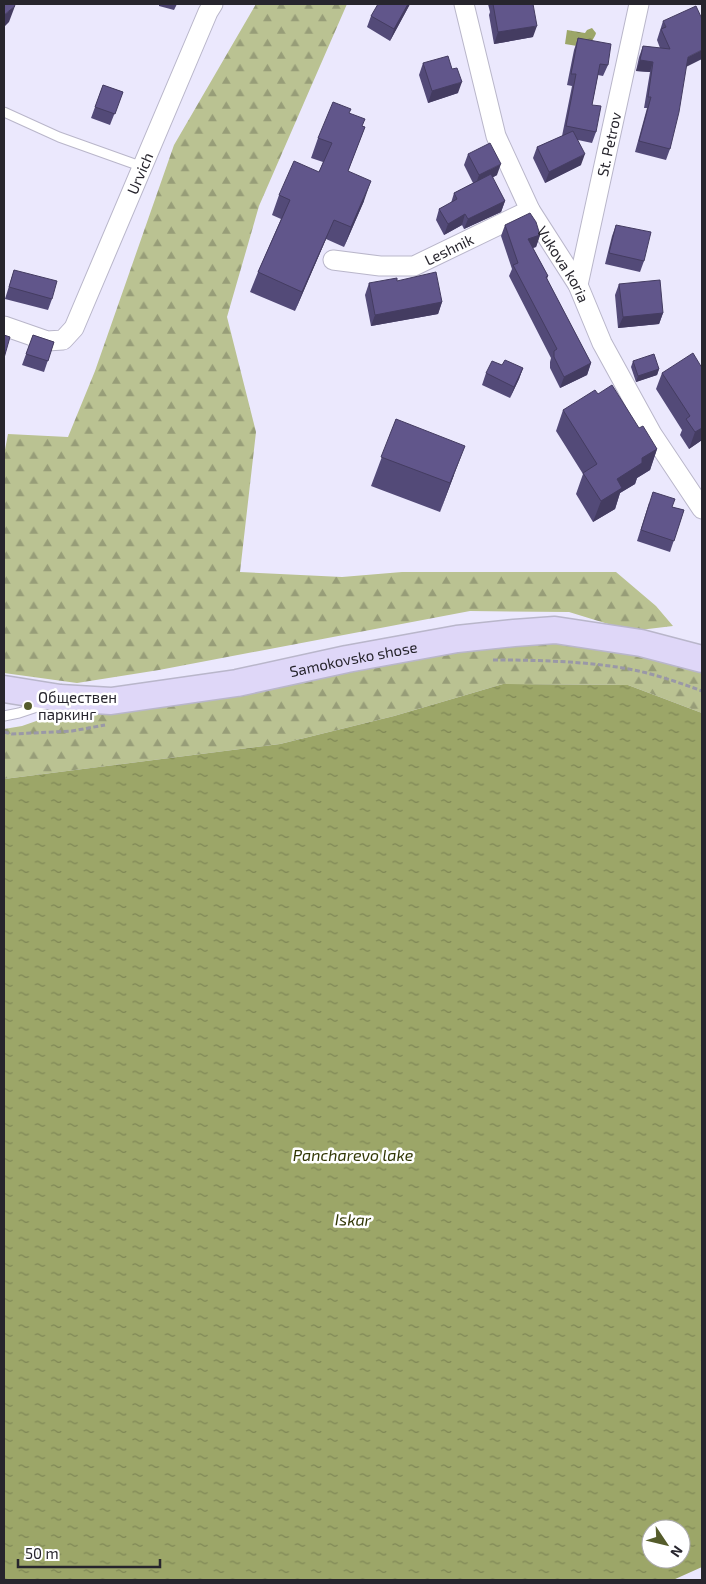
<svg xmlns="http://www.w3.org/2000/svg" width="706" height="1584" font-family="'Exo 2',sans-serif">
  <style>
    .forest { fill: url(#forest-firs) }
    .water { fill: url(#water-ripples); fill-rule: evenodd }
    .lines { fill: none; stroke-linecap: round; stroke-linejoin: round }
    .service-casing { stroke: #b9b6ca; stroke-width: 11 }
    .minor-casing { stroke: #b9b6ca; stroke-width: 21 }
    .secondary-casing { stroke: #b9b6ca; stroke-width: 29 }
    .path { stroke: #9a98a7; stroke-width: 3; stroke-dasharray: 5 2.5; stroke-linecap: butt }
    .service { stroke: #fff; stroke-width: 9 }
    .minor { stroke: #fff; stroke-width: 19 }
    .secondary { stroke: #dfd7f8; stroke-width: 26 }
    .wall { fill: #534a78 }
    .shaded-wall { fill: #443c61 }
    .building { fill: #61568b; stroke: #443c61 }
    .poi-dot { fill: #555c2b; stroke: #fff; stroke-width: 2 }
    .labels { text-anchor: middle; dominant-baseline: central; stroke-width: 5; stroke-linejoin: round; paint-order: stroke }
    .street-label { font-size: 15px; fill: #27252d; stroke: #fff }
    .poi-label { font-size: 15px; fill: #27252d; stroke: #fff; text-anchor: start }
    .water-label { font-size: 16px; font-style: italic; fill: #313705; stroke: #fff }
  </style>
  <defs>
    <pattern id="forest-firs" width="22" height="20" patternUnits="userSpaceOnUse" patternTransform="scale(1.25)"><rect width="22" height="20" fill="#bac292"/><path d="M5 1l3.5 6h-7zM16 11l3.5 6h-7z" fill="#979d78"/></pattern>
    <pattern id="water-ripples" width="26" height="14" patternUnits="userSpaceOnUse" patternTransform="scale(1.25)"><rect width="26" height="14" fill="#9ca668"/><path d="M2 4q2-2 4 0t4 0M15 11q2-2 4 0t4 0" fill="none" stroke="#7f8756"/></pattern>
  </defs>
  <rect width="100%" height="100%" fill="#ebe8fd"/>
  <path class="forest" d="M256 4H347L259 206 227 317 256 432 240 572 342 577 402 572H616L656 606 673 626 631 631 569 612 470 611 159 670 77 683 4 673V455L8 434 68 437 95 371 174 145Z
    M514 643 570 644 642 654 702 672V713L628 685 503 684 394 716 280 744 4 779V729L22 726 62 712 112 710 414 656Z"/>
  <path class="water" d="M592 28 596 33C595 38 591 40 589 48L565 44 567 30 585 33 587 30Z
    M503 684 628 685 702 713V1567L673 1580H4V779L280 744 394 716ZM651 1529H681V1559H651Z"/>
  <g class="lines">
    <g class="service-casing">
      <path id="service" d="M4 112 59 137 143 167
        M4 716 19 713 49 703"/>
    </g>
    <g class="minor-casing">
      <g id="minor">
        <path id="s1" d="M464 4 496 136 530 210 578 285 602 343 652 434 702 509"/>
        <path id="s2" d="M333 260 380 266H414L530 210"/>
        <path id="s3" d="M578 285 639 4"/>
        <path id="s4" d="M4 326 47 341 63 340 74 328 208 12 213 4"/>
      </g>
    </g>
    <g class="secondary-casing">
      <g id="secondary">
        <path id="s5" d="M4 689 60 698 111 701 237 683 347 659 457 639 514 633 555 630 641 643 702 659"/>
      </g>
    </g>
    <path class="path" d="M493 660C534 660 576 661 617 667 646 671 675 681 702 691
      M4 732 12 734 72 731 105 725"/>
    <use href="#service" class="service"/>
    <use href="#minor" class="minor"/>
    <use href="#secondary" class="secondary"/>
  </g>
  <path class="wall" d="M159 4H177L174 10 159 6Z
    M410 4 390 41 367 27 371 16Z
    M488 4H533V37L494 44 489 15 490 12Z
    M663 21 686 67 670 149 666 160 635 152 647 108H644L650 72 636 71 639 57 643 46 660 48 657 40Z
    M578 38 608 65 603 76 598 75 592 105 596 132 592 143 578 140 581 165 545 183 533 158 537 147 562 136 572 86 567 85 574 50Z
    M423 63 452 69 458 93 428 103 419 75Z
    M103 85 123 92 110 125 91 118Z
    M349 113 362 126 365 127 348 171 364 201 344 247 326 239 295 311 250 292 258 272 281 219 272 215 279 195 319 172 323 162 311 158 318 138Z
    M468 154 497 175 492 178 505 201 501 212 464 229 462 225 444 235 436 220 439 209 451 203 454 193 473 183 464 165Z
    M505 225 540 235 536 247 533 248 548 276 547 279 591 363 587 375 560 388 550 368V362L551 358 509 276 512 269 501 236Z
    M616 225 644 261 640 272 605 264 612 236Z
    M14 270 52 299 48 310 5 299Z
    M369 283 442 302 438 314 371 326 365 295Z
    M619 284 663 313 659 324 618 328 615 295Z
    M33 335 54 342 44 372 22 365Z
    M633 361 659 369 657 375 636 382 631 367Z
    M502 365 523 368 519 379 510 398 482 385 486 373Z
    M702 368V440L689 449 680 435 682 430 656 389 662 373Z
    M598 394 639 428 657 449 650 470 637 478 635 484 620 493 615 509 593 522 576 494 583 474 556 431 563 410Z
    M396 419 454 475 440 512 371 486Z
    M649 503 672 507 684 510 670 552 637 541Z"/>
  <path class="shaded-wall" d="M408 4H410L390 41 394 29Z
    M15 6 9 22 4 27V15Z
    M537 26 533 37 494 44 498 32Z
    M702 50V59L684 68 688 57Z
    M640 60 653 62 650 72 636 71Z
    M462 82 458 93 428 103 432 91Z
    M585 154 581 165 545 183 549 172Z
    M501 164 497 175 475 186 479 175Z
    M371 181 364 201 344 247 351 227Z
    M505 201 501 212 464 229 468 219Z
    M465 214 462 225 444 235 448 224Z
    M334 220 326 239 295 311 302 292Z
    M540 235 536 247 524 250 528 239Z
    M442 302 438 314 371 326 375 315Z
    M663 313 659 324 618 328 623 317Z
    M591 363 587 375 560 388 564 377Z
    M523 368 519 379 510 398 514 387Z
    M659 369 657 375 636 382 638 376Z
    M702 428V440L689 449 695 432Z
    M465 446 454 475 440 512 450 483Z
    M657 449 650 470 637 478 635 484 620 493 615 509 593 522 601 501 617 479 642 458Z"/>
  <path class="building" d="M4 4H14L15 6 4 15Z
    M378 4H408L394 29 371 16Z
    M493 4H533L537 26 498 32Z
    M696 6 702 19V50L688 57 679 112 670 149 639 141 651 97H648L653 62 640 60 643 46 670 49 661 29 666 27 663 21Z
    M578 38 611 44 608 65 600 64 592 105 601 106 596 132 566 126 576 74H571Z
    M448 56 452 69 457 68 462 82 432 91 423 63Z
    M103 85 123 92 115 114 95 107Z
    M333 102 351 109 349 113 365 119 362 126 365 127 348 171 371 181 351 227 334 220 302 292 258 272 290 200 279 195 294 161 319 172 332 143 318 138Z
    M573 131 585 154 549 172 537 147Z
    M490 143 501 164 479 175 468 154Z
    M491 174 505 201 468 219 465 214 448 224 439 209 457 199 454 193Z
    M530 213 536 222 540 235 528 239 548 276 546 277 591 363 564 377 554 357V351L557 349 513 265 518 263 505 225Z
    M616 225 651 232 644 261 609 253Z
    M14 270 57 281 52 299 9 287Z
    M436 272 442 302 375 315 369 283 397 278V281Z
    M660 280 663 313 623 317 619 284Z
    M4 335 10 337 4 358Z
    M33 335 54 342 48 361 26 354Z
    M693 353 702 368V428L695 432 686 419 690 416 662 373Z
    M654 354 659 369 638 376 633 361Z
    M505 360 523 368 514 387 486 373 492 361 502 365Z
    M612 385 639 428 643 426 657 449 642 458V463L617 479 622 488 601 501 583 473 597 464 563 410 595 390 598 394Z
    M396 419 465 446 450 483 381 457Z
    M653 492 675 499 672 507 684 510 674 541 641 530Z"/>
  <circle class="poi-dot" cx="28" cy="706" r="5"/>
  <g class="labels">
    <g class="street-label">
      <text stroke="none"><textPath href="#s3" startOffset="144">St. Petrov</textPath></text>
      <text stroke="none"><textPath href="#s4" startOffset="246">Urvich</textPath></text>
      <text stroke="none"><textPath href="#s2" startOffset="120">Leshnik</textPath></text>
      <text stroke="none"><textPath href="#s1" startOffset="281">Vukova koria</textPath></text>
      <text stroke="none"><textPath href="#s5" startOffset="354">Samokovsko shose</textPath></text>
    </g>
    <g class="poi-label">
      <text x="38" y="697">Обществен<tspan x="38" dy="17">паркинг</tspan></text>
    </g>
    <g class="water-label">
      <text x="353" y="1154">Pancharevo lake</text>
      <text transform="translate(353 1219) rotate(1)">Iskar</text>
    </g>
  </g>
  <rect width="706" height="1584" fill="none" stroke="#27252d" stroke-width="10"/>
  <g transform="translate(666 1544) rotate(125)"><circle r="24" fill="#ffffff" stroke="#a9a8ab"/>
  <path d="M0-4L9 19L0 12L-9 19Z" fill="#555c2b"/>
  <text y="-8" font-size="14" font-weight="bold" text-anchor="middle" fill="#27252d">N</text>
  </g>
  <path d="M18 1559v8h142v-8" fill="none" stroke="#27252d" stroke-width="2.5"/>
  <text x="25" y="1559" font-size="15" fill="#27252d" stroke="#ffffff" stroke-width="4" paint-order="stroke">50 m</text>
</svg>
